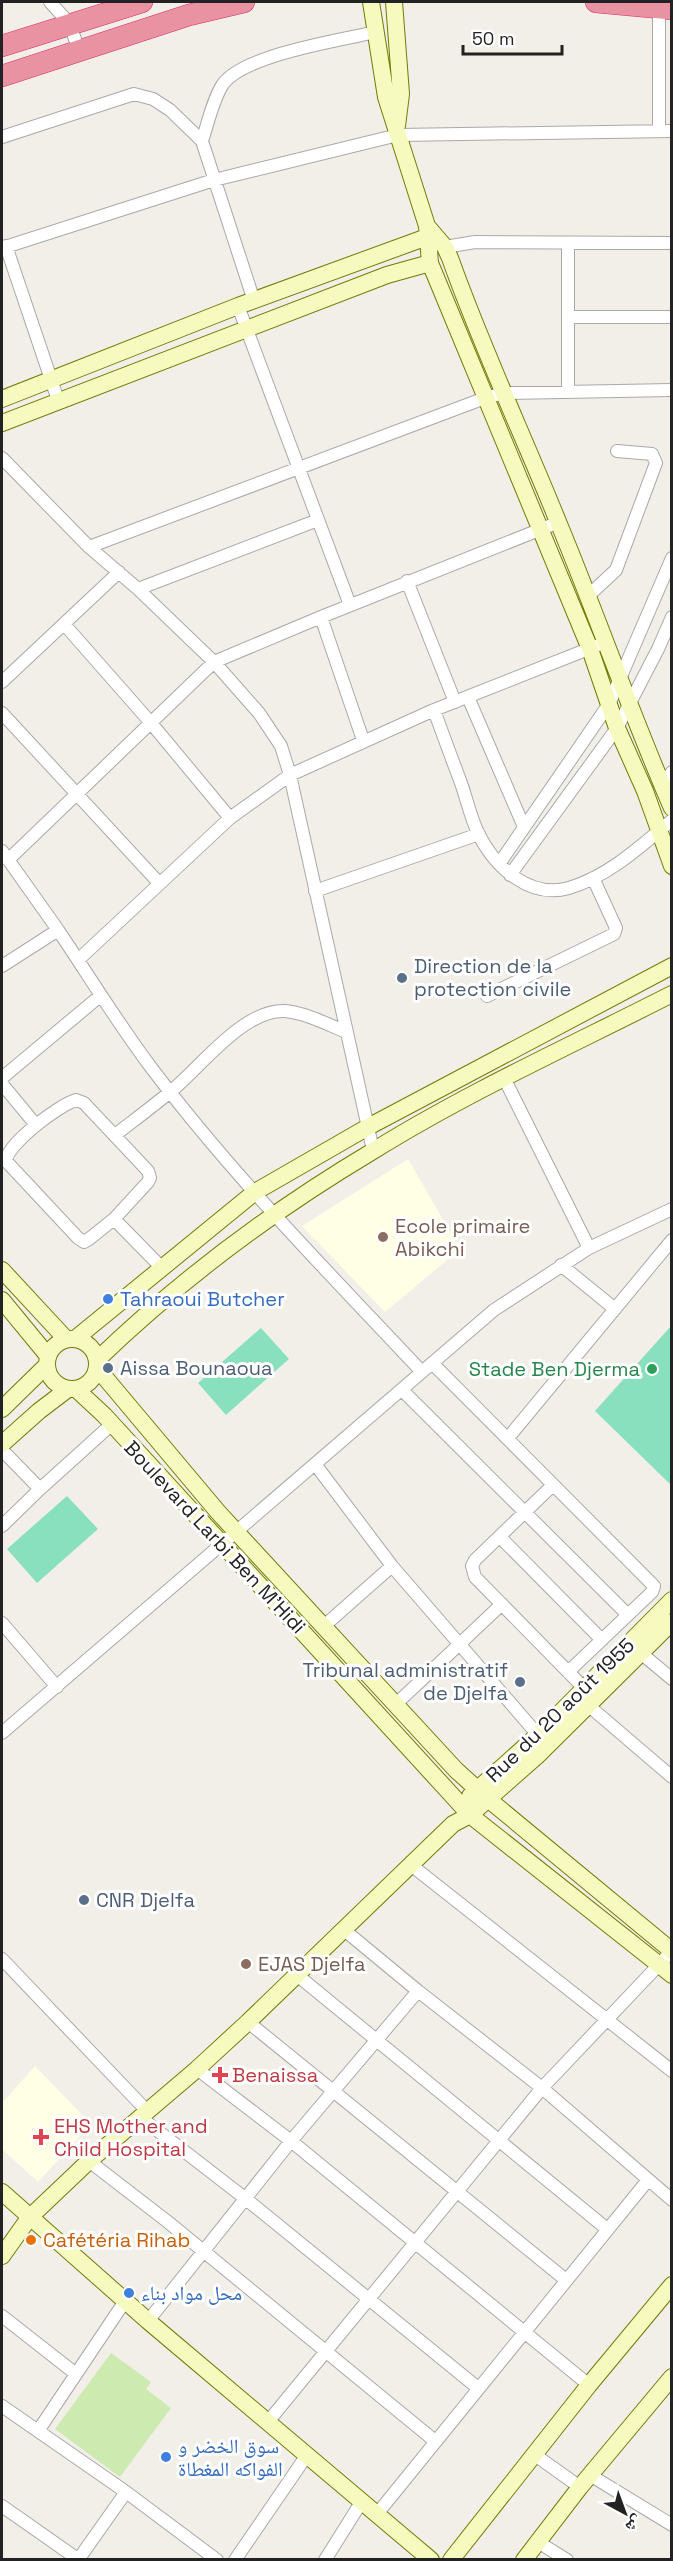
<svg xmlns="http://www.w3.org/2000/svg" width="673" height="2561" font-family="'Space Grotesk','Noto Naskh Arabic',sans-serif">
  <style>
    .education { fill: #ffffe5 }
    .grass { fill: #cdebb0 }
    .pitch { fill: #88e0be }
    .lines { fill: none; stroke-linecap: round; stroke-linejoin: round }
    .street-casing { stroke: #a9a9a9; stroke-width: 14 }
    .secondary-casing { stroke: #707d05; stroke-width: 18 }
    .highway-casing { stroke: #dc2a67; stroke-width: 22 }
    .street { stroke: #fff; stroke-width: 12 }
    .secondary { stroke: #f7fabf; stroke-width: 16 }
    .highway { stroke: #e892a2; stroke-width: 21 }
    .service-dot { fill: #5c6f8a; stroke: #fff; stroke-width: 2 }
    .education-dot { fill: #8d6e63; stroke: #fff; stroke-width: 2 }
    .shop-dot { fill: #3f7fe0; stroke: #fff; stroke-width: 2 }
    .leisure-dot { fill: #2e9e5b; stroke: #fff; stroke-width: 2 }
    .health-dot { fill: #e0444e; stroke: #fff; stroke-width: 2 }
    .food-dot { fill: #e8710a; stroke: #fff; stroke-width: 2 }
    .labels { text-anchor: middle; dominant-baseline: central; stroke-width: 6; stroke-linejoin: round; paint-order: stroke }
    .service-label { font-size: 20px; fill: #4e5e75; stroke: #fff; text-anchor: start }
    .education-label { font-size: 20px; fill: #785e54; stroke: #fff; text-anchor: start }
    .shop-label { font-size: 20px; fill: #366cbe; stroke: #fff; text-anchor: start }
    .leisure-label { font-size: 20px; fill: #27864d; stroke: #fff; text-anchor: end }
    .street-label { font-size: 20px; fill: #222; stroke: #fff }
    .health-label { font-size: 20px; fill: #be3a42; stroke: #fff; text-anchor: start }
    .food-label { font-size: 20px; fill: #c56008; stroke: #fff; text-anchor: start }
  </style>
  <rect width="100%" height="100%" fill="#f2efe9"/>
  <path class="education" d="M408 1159 460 1249 385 1312 302 1226Z
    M35 2066 91 2124 38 2182 2 2149V2103Z"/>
  <path class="grass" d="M111 2353 151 2382 146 2389 171 2408 120 2477 55 2429Z"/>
  <path class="pitch" d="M671 1326V1485L595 1411Z
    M261 1328 289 1359 226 1415 198 1383Z
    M67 1496 98 1529 37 1583 7 1549Z"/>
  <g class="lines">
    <g class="street-casing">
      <path id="street" d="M50 2 69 23 79 50
        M659 8V131
        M2 137 134 94 153 99 170 110 202 141 254 301
        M202 141C208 123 213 99 223 84 244 55 340 40 376 32
        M568 243V392
        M6 246 58 400
        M445 247 475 242 672 243
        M2 248 214 180 398 135 672 131
        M238 306 350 605
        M568 317H672
        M2 458 89 547 138 589 214 662 259 713 281 746 290 775 373 1150
        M89 547 485 398 504 393 672 390
        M407 581 455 702
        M138 589 318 520
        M588 596 616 570 656 463 652 454 617 451
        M321 617 363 740
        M64 624 151 723 230 818
        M2 682 119 572
        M468 697 524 827
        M434 710C443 735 452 759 461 783 467 800 471 819 479 835 496 868 530 899 569 888 609 876 641 846 672 820
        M2 713 159 883
        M662 785 672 772
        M2 851 58 930 2 966
        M8 860 214 662 321 617 559 522
        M499 864 609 704 672 558
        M510 875 617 728 658 649 672 617
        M315 891 479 834
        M58 930C89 976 117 1022 150 1066 232 1175 329 1273 422 1372
        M78 960 230 818 290 775 434 710 596 646
        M487 996 614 934 616 928 593 878
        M2 1078 100 996
        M505 1080 589 1248
        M2 1084 36 1125
        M115 1135C133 1121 152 1107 170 1092 200 1068 243 1009 285 1011 306 1013 327 1024 346 1032
        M114 1219 89 1239 84 1242 78 1238 6 1161C7 1144 59 1105 76 1100L84 1103 148 1171 150 1178 148 1182 114 1219 161 1267
        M561 1265 615 1309
        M432 1363 654 1586 652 1592 568 1672
        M402 1390 628 1615
        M508 1438 672 1240
        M2 1450 40 1489 2 1526
        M315 1464 392 1566 538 1735
        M553 1485 475 1560 472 1566 475 1577 584 1688
        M40 1489 112 1424
        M500 1537 602 1640
        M2 1623 57 1687
        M324 1626 392 1566
        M642 1654 672 1679
        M582 1700 672 1777
        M396 1704 502 1604
        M2 1733 494 1310 589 1248 672 1209
        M411 1865 672 2071
        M343 1929 418 1991 542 2088 672 2200
        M2 1959 147 2111
        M297 1975 607 2229
        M248 2022 566 2280
        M197 2069 291 2141 589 2385
        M140 2117 246 2199 478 2388
        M89 2161 168 2222 435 2441
        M2 2316 76 2374
        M148 2321 291 2141 418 1991
        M2 2406 126 2492 217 2560
        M267 2423 542 2088 672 1951
        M38 2431 125 2301
        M535 2455 580 2487
        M590 2475 672 2525
        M2 2506 79 2560
        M377 2514 648 2180
        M538 2542 567 2560
        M78 2560 126 2492
        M235 2560 307 2455
        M325 2560 362 2501"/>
    </g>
    <g class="secondary-casing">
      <path id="secondary" d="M371 2 386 97 427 226 430 263 590 649 617 728 645 791 672 866
        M394 2 401 94 397 126
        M427 226 445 247 450 258C482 348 523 435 559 524 598 618 631 714 672 808
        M2 399 238 306 427 237
        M2 423 387 275 430 263
        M2 1270 66 1339
        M2 1300 48 1356
        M47 1364a25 25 0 1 1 50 0a25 25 0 1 1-50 0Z
        M75 1339 255 1192 368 1127 672 966
        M97 1360C180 1280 274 1210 373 1151 468 1092 572 1045 672 994
        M97 1368 218 1512 456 1770 488 1799 672 1951
        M76 1389 104 1415 470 1815 672 1975
        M2 1409 47 1365
        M2 1444 39 1411 68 1389
        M470 1796 538 1735 672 1600
        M2 2192 148 2321 431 2560
        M2 2256 29 2218 89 2161 197 2069 248 2022 453 1824 470 1815 537 1756 672 1622
        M451 2560 589 2385 672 2285
        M524 2560 580 2487 672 2377"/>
    </g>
    <g class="highway-casing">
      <path id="highway" d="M596 2 672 9
        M2 46 142 2
        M2 76 189 15 244 2"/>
    </g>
    <use href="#street" class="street"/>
    <use href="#secondary" class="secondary"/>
    <use href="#highway" class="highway"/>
  </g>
  <g class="service-dot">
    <circle cx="402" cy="978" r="6"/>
    <circle cx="108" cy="1368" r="6"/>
    <circle cx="520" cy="1682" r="6"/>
    <circle cx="84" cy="1900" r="6"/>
  </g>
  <g class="education-dot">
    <circle cx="383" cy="1237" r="6"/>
    <circle cx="246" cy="1964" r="6"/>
  </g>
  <g class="shop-dot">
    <circle cx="108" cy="1299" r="6"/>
    <circle cx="129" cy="2293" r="6"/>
    <circle cx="166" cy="2457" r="6"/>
  </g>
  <circle class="leisure-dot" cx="652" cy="1369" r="6"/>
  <g class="health-dot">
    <path d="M217 2066h6v6h6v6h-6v6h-6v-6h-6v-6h6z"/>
    <path d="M38 2128h6v6h6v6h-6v6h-6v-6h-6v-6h6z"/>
  </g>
  <circle class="food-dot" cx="31" cy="2240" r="6"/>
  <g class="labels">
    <g class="service-label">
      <text x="414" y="966">Direction de la<tspan x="414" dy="23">protection civile</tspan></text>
      <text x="120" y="1368">Aissa Bounaoua</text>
      <text x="508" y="1670" text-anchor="end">Tribunal administratif<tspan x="508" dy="23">de Djelfa</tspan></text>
      <text x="96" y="1900">CNR Djelfa</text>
    </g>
    <g class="education-label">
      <text x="395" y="1226">Ecole primaire<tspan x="395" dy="23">Abikchi</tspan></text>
      <text x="258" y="1964">EJAS Djelfa</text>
    </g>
    <g class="shop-label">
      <text x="120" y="1299">Tahraoui Butcher</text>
      <text x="141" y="2293">محل مواد بناء</text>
      <text x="178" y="2446">سوق الخضر و<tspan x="178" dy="23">الفواكه المغطاة</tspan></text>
    </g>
    <g class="leisure-label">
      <text x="640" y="1369">Stade Ben Djerma</text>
    </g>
    <g class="street-label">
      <text transform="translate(215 1537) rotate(47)">Boulevard Larbi Ben M'Hidi</text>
      <text transform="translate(560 1710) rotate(-44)">Rue du 20 août 1955</text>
    </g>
    <g class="health-label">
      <text x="232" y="2075">Benaissa</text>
      <text x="54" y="2126">EHS Mother and<tspan x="54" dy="23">Child Hospital</tspan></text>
    </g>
    <g class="food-label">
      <text x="43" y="2240">Cafétéria Rihab</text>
    </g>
  </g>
  <rect width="673" height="2561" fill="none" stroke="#222222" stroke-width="6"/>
  <g transform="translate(625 2513) rotate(139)" stroke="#ffffff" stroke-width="4.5" paint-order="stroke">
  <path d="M0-4.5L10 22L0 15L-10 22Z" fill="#222222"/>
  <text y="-9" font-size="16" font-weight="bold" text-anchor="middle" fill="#222222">ش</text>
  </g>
  <path d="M463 45v9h99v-9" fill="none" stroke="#222222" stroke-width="3"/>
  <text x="472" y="45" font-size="18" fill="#222222" stroke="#ffffff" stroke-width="4.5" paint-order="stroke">50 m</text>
</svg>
